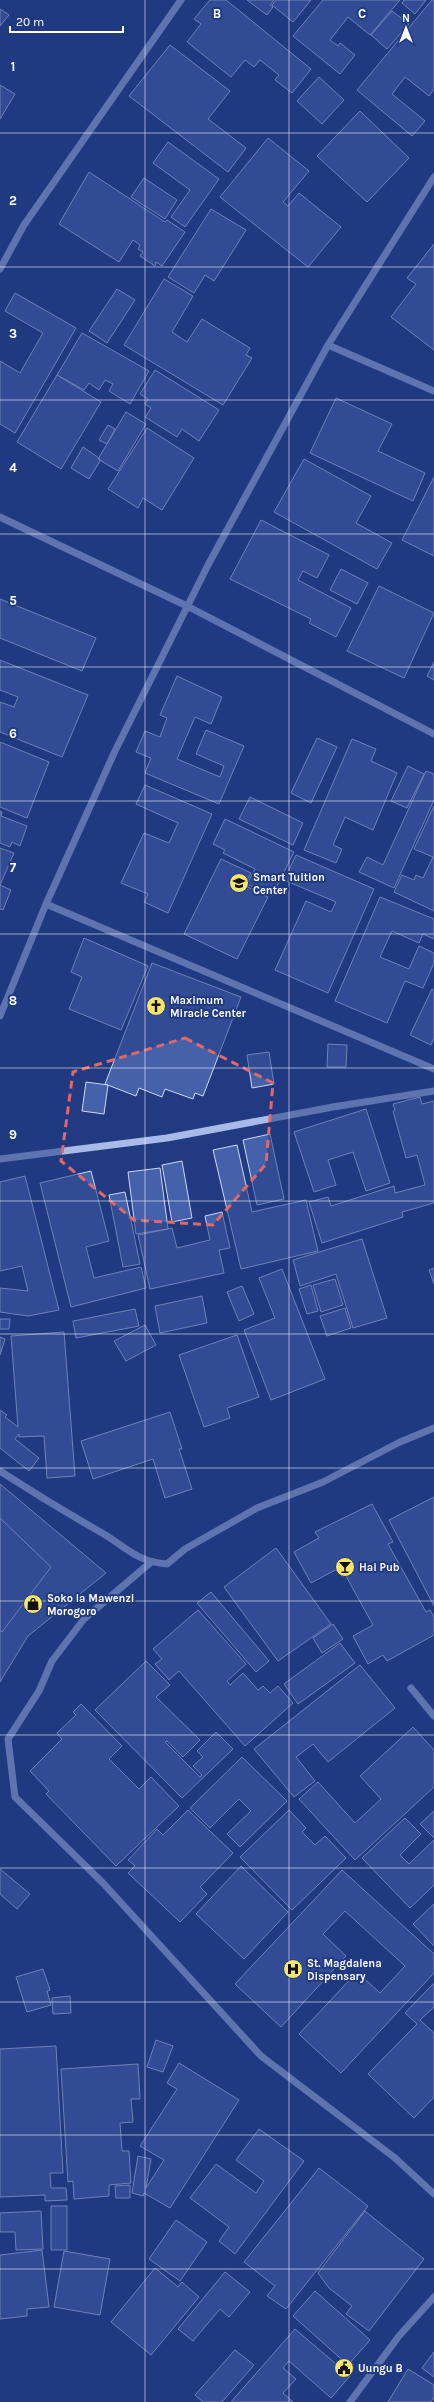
<svg xmlns="http://www.w3.org/2000/svg" width="434" height="2402" font-family="Karla,sans-serif">
  <style>
    .building { fill: #4561aa; stroke: #ccd8f6 }
    .lines { fill: none; stroke-linecap: round; stroke-linejoin: round }
    .minor { stroke: #a8bae8; stroke-width: 7 }
    .marked { fill: none; stroke: #e26868; stroke-width: 3; stroke-dasharray: 8 5; stroke-linejoin: round }
    .grid { fill: none; stroke: #fff; stroke-width: 1; stroke-opacity: 0.55 }
    .labels { text-anchor: middle; dominant-baseline: central; stroke-width: 4; stroke-linejoin: round; paint-order: stroke }
    .poi-label { font-size: 11px; font-weight: bold; fill: #fff; stroke: #213a82; text-anchor: start }
    .grid-label { font-size: 13px; text-anchor: middle; font-weight: bold; fill: #fff; stroke: #213a82; stroke-width: 4; stroke-linejoin: round; paint-order: stroke }
  </style>
  <rect width="100%" height="100%" fill="#213a82"/>
  <path class="building" d="M210 0H226L311 69 292 93 275 80 279 75 260 60 254 67 245 60 231 77 187 42 201 24 194 19Z
    M247 0H274L270 5 273 7 267 15Z
    M276 0H311L293 22 272 5Z
    M323 0H400L370 35 348 17 330 40 338 46 340 43 355 55 340 74 293 36Z
    M404 0H426L415 14 402 3Z
    M432 0H434V89L429 96 405 77 392 94 425 121 412 136 357 90Z
    M0 9 9 15 0 26Z
    M392 11 409 24 387 49 371 35Z
    M170 45 230 91 208 119 246 148 228 172 129 96Z
    M319 77 344 100 322 124 297 101Z
    M0 85 15 94 0 119Z
    M360 111 409 158 367 202 317 156Z
    M268 138 309 171 283 202 288 206 299 193 341 227 308 267 220 197Z
    M168 142 219 179 185 227 171 217 190 190 153 163Z
    M89 172 165 222 167 220 185 232 162 266 156 262 155 266 140 256 143 252 138 249 140 245 133 240 119 262 59 224Z
    M144 178 177 200 165 219 131 197Z
    M211 209 246 230 214 281 205 275 194 293 168 277Z
    M434 244V350L391 317 416 284 407 278Z
    M164 279 193 296 172 332 187 342 202 319 250 348 246 355 252 358 223 405 124 345Z
    M117 289 135 300 107 343 89 331Z
    M15 293 76 328 15 433 0 424V361L20 373 43 333 5 311Z
    M82 333 149 371 130 404 109 391 113 384 105 380 99 390 89 383 84 390 57 375Z
    M155 370 219 410 199 441 182 429 177 437 145 417 151 408 145 404 148 399 140 394Z
    M57 375 101 402 61 469 17 442Z
    M336 398 392 424 378 451 425 473 413 501 310 453Z
    M126 412 146 424 118 471 98 459Z
    M108 425 115 429 107 444 99 440Z
    M147 428 194 458 162 510 143 498 138 508 108 489Z
    M83 447 99 458 100 461 89 479 71 468Z
    M304 459 371 496 356 523 392 543 377 569 274 512Z
    M434 477V556L402 540Z
    M261 520 329 555 317 578 303 571 298 580 351 608 336 637 309 623 311 619 230 579Z
    M341 569 368 583 357 604 330 590Z
    M379 586 434 613 404 678 347 651Z
    M0 599 96 638 82 671 0 638Z
    M0 660 88 695 62 757 0 732V702L14 707 18 697 0 690Z
    M434 662V680L427 676Z
    M177 676 222 697 211 724 195 717 177 759 220 777 224 766 196 754 206 730 244 746 219 804 145 773 151 758 136 752 145 731 160 737 167 718 160 715Z
    M317 738 337 747 311 803 291 793Z
    M352 739 376 749 371 761 397 773 373 830 345 817 333 845 342 849 336 863 304 850Z
    M0 742 49 762 27 818 0 807Z
    M408 766 424 774 407 808 391 801Z
    M426 771 434 774V800L394 888 359 872 367 857 383 865Z
    M145 785 212 814 168 913 144 902 148 894 121 883 144 833 169 843 178 823 136 804Z
    M250 797 303 823 293 845 239 819Z
    M434 806V911L394 892 402 875 414 880 416 875 423 878 433 857 414 849Z
    M0 811 2 812 1 816 27 826 20 846 12 842 10 847 0 843Z
    M225 819 294 852 272 896 247 884 255 869 223 853 225 850 213 844Z
    M0 848 14 853 0 885 11 890 3 910 0 909Z
    M296 855 374 889 328 993 275 970 306 901 331 912 336 902 284 880Z
    M221 859 251 873 244 885 268 897 237 959 184 934Z
    M380 897 434 919V939L423 934 419 943 392 931 380 957 409 969 419 946 434 953V963L423 988 405 981 387 1023 335 1001Z
    M84 938 148 966 121 1030 69 1009 82 977 71 972Z
    M152 963 241 997 203 1096 195 1093 193 1099 165 1089 162 1097 139 1088 136 1096 105 1084Z
    M432 989 434 990V1038L431 1045 410 1035Z
    M328 1044 347 1045 346 1067H327Z
    M269 1052 274 1084 252 1088 247 1055Z
    M86 1082 108 1085 104 1114 82 1111Z
    M420 1097 422 1104 434 1101V1203L402 1212 403 1217 322 1243 309 1202 328 1197 331 1206 394 1186 395 1193 425 1185 417 1155 406 1158 393 1111 395 1110 393 1104Z
    M366 1109 390 1183 366 1191 353 1152 328 1160 336 1185 314 1192 294 1132Z
    M270 1134 284 1199 257 1205 243 1140Z
    M237 1145 252 1212 306 1200 318 1251 241 1269 213 1150Z
    M182 1161 192 1218 172 1222 162 1165Z
    M160 1168 168 1229 136 1234 128 1172Z
    M91 1171 109 1241 86 1247 94 1278 141 1267 146 1288 71 1307 40 1183Z
    M25 1176 59 1310 28 1316 0 1312V1288L28 1291 22 1266 0 1271V1182Z
    M125 1192 140 1264 123 1267 109 1195Z
    M222 1212 230 1248 219 1250 224 1273 150 1289 138 1235 172 1228 177 1248 210 1240 205 1216Z
    M362 1239 387 1318 353 1328 336 1274 300 1286 293 1260Z
    M434 1268V1284L429 1270Z
    M282 1269 325 1379 271 1400 244 1330 275 1318 259 1278Z
    M335 1279 343 1305 321 1312 313 1285Z
    M311 1285 318 1311 307 1314 299 1289Z
    M242 1286 254 1314 239 1321 227 1292Z
    M202 1296 207 1323 160 1333 155 1306Z
    M345 1308 351 1328 327 1336 320 1316Z
    M135 1309 139 1326 76 1338 73 1321Z
    M0 1319H10L9 1329H0Z
    M145 1325 156 1345 126 1361 114 1341Z
    M64 1332 75 1476 47 1478 44 1436 19 1437V1434L15 1439 39 1458 29 1471 0 1448V1410L7 1415 5 1417 18 1427 11 1336Z
    M237 1335 259 1397 227 1408 230 1418 204 1427 179 1355Z
    M0 1337 5 1339 0 1355Z
    M170 1412 182 1449H179L192 1489 165 1498 153 1459 93 1479 81 1441Z
    M0 1484 106 1573 28 1636 0 1682Z
    M434 1497V1606L389 1520Z
    M372 1504 393 1542 388 1544 426 1612 430 1610 434 1617V1635L387 1661 383 1655 368 1664 353 1636 373 1625 341 1567 311 1583 294 1552 319 1538 315 1532Z
    M0 1518 51 1567 2 1632 0 1630Z
    M276 1548 331 1624 278 1661 224 1587Z
    M211 1592 269 1661 256 1672 197 1603Z
    M198 1610 246 1664 227 1681 230 1685 243 1673 258 1690 263 1686 270 1693 278 1686 293 1703 245 1746 179 1671 169 1680 155 1664 162 1659 153 1649Z
    M333 1624 343 1639 322 1653 313 1638Z
    M340 1643 355 1663 298 1704 284 1684Z
    M146 1661 170 1685 156 1697 200 1740 183 1757 167 1741 165 1742 200 1777 202 1775 193 1766 203 1757 197 1751 216 1732 233 1749 182 1798 95 1710Z
    M360 1665 395 1708 328 1762 313 1744 296 1757 315 1781 294 1797 254 1749Z
    M81 1704 122 1746 109 1759 139 1789 151 1777 179 1806 116 1866 46 1794 49 1791 30 1771 62 1739 57 1733 76 1715 73 1712Z
    M413 1727 434 1750V1787L355 1860 299 1799 318 1782 355 1823 381 1799 360 1776Z
    M242 1757 287 1801 240 1847 227 1834 251 1811 239 1799 210 1828 190 1808Z
    M188 1810 233 1853 200 1887 207 1894 180 1922 128 1873 135 1866 128 1860 157 1829 163 1835Z
    M289 1810 306 1828 302 1832 315 1845 325 1836 346 1858 292 1910 240 1857Z
    M434 1811V1838L420 1824Z
    M405 1818 421 1834 400 1855 409 1864 434 1840V1885L410 1908 362 1858Z
    M241 1866 288 1912 244 1959 196 1914Z
    M0 1869 30 1894 17 1909 0 1894Z
    M342 1870 434 1954V1973L341 2073 299 2034 357 1972 380 1993 405 1966 345 1911 323 1934 346 1956 281 2027 235 1984Z
    M434 1904V1946L413 1924Z
    M43 1969 50 1990 47 1991 51 2005 27 2012 16 1977Z
    M434 1983V2007L420 2020 434 2033V2097L414 2118 368 2074 417 2024 405 2013Z
    M70 1996 71 2013 53 2014 52 1998Z
    M156 2040 173 2046 163 2072 147 2067Z
    M56 2046 63 2173H50L51 2188H66L67 2200 45 2201V2195L0 2197V2049Z
    M179 2063 239 2100 170 2208 144 2193 143 2196 132 2193 138 2156 151 2159 146 2188 164 2160 140 2146 177 2089 167 2083Z
    M138 2064 140 2099H131L133 2122 120 2123 122 2151H129L131 2183 109 2185V2196L74 2199 73 2181 68 2182 61 2069Z
    M259 2129 304 2161 235 2254 219 2241 229 2227 190 2198 216 2164 256 2193 264 2181 236 2160Z
    M319 2168 368 2206 286 2309 267 2296 275 2286 244 2262Z
    M130 2185V2198H116L115 2186Z
    M51 2206H67V2250H51Z
    M41 2211 43 2249 16 2250 15 2232H0V2213Z
    M365 2211 424 2259 369 2331 346 2314 352 2306 329 2288 318 2273Z
    M176 2220 207 2242 180 2281 149 2259Z
    M42 2250 49 2307 27 2309V2316L0 2319V2255Z
    M64 2251 110 2259 100 2315 54 2307Z
    M155 2268 178 2287 182 2282 199 2297 151 2355 111 2322Z
    M225 2272 250 2292 229 2317 220 2309 193 2341 178 2329Z
    M315 2291 370 2340 348 2365 293 2316Z
    M295 2329 350 2376 331 2398 289 2361 283 2368 296 2379 283 2393 293 2402H231Z
    M235 2350 254 2365 222 2402H203L195 2395Z
    M434 2352V2377L422 2368Z
    M408 2369 434 2385V2397L431 2402H388Z"/>
  <g class="lines">
    <path class="minor" d="M0 269 24 225 181 0
      M328 345 434 391
      M0 517 187 606 434 734
      M46 904 434 1069
      M0 1016 46 904 115 751 208 565 328 345 434 177
      M0 1159 167 1138 333 1107 434 1091
      M0 1471C34 1493 67 1513 102 1533 126 1547 137 1562 167 1564L185 1549 257 1508 323 1482 400 1442 434 1428
      M150 1563 84 1619 52 1661 39 1691 8 1739 15 1797 103 1883 261 2056 395 2158 434 2194
      M411 1688 434 1716
      M350 2402 399 2336 434 2297"/>
  </g>
  <path d="M0 0H434V2402H0ZM185 1038 273 1083 266 1164 213 1225 134 1220 61 1161 73 1072Z" fill="#213a82" fill-opacity=".55" fill-rule="evenodd"/>
  <path class="marked" d="M185 1038 273 1083 266 1164 213 1225 134 1220 61 1161 73 1072Z"/>
  <path class="grid" d="M145 0V2402M289 0V2402M0 133H434M0 267H434M0 400H434M0 534H434M0 667H434M0 801H434M0 934H434M0 1068H434M0 1201H434M0 1334H434M0 1468H434M0 1601H434M0 1735H434M0 1868H434M0 2002H434M0 2135H434M0 2269H434"/>
  <defs>
    <g id="school-disc" transform="scale(1)"><circle r="9.5" fill="#f5e569" stroke="#213a82"/><path d="M0-5L7-2L0 1L-7-2ZM-4 1L0 2.5L4 1V4Q0 6-4 4Z" fill="#111"/></g>
    <g id="church-disc" transform="scale(1)"><circle r="9.5" fill="#f5e569" stroke="#213a82"/><path d="M-1.2-6h2.4v3.5h3.3v2.4h-3.3V6h-2.4V-.1h-3.3v-2.4h3.3Z" fill="#111"/></g>
    <g id="bar-disc" transform="scale(1)"><circle r="9.5" fill="#f5e569" stroke="#213a82"/><path d="M-6-5H6L.8 .8V4.5H3.5V6h-7V4.5H-.8V.8Z" fill="#111"/></g>
    <g id="shop-disc" transform="scale(1)"><circle r="9.5" fill="#f5e569" stroke="#213a82"/><path d="M-5-2.5h2.3a2.7 3.5 0 0 1 5.4 0H5L5.5 6h-11ZM-1.5-2.5h3a1.5 2.3 0 0 0-3 0Z" fill="#111"/></g>
    <g id="hospital-disc" transform="scale(1)"><circle r="9.5" fill="#f5e569" stroke="#213a82"/><path d="M-5-5h3v3.5h4V-5h3V5h-3V1.5h-4V5h-3Z" fill="#111"/></g>
    <g id="civic-disc" transform="scale(1)"><circle r="9.5" fill="#f5e569" stroke="#213a82"/><path d="M-.6-6.5H3V-4.5H.6V-3L4-1V1h2V6H-6V1h2V-1L-.6-3ZM-1.2 2.5V6h2.4V2.5Z" fill="#111"/></g>
  </defs>
  <g fill-rule="evenodd">
    <use href="#school-disc" x="239" y="883"/>
    <use href="#church-disc" x="156" y="1006"/>
    <use href="#bar-disc" x="345" y="1567"/>
    <use href="#shop-disc" x="33" y="1604"/>
    <use href="#hospital-disc" x="293" y="1969"/>
    <use href="#civic-disc" x="344" y="2368"/>
  </g>
  <g class="labels">
    <g class="poi-label">
      <text x="253" y="877">Smart Tuition<tspan x="253" dy="13">Center</tspan></text>
      <text x="170" y="1000">Maximum<tspan x="170" dy="13">Miracle Center</tspan></text>
      <text x="359" y="1567">Hai Pub</text>
      <text x="47" y="1598">Soko la Mawenzi<tspan x="47" dy="13">Morogoro</tspan></text>
      <text x="307" y="1963">St. Magdalena<tspan x="307" dy="13">Dispensary</tspan></text>
      <text x="358" y="2368">Uungu B</text>
    </g>
  </g>
  <g class="grid-label">
    <text x="217" y="18">B</text>
    <text x="362" y="18">C</text>
    <text x="13" y="71">1</text>
    <text x="13" y="205">2</text>
    <text x="13" y="338">3</text>
    <text x="13" y="472">4</text>
    <text x="13" y="605">5</text>
    <text x="13" y="738">6</text>
    <text x="13" y="872">7</text>
    <text x="13" y="1005">8</text>
    <text x="13" y="1139">9</text>
  </g>
  <g transform="translate(406 28)" stroke="#213a82" stroke-width="3" paint-order="stroke">
  <path d="M0-3L7 15L0 10L-7 15Z" fill="#ffffff"/>
  <text y="-6" font-size="11" font-weight="bold" text-anchor="middle" fill="#ffffff">N</text>
  </g>
  <path d="M10 26v6h113v-6" fill="none" stroke="#ffffff" stroke-width="2"/>
  <text x="16" y="26" font-size="12" fill="#ffffff" stroke="#213a82" stroke-width="3" paint-order="stroke">20 m</text>
</svg>
